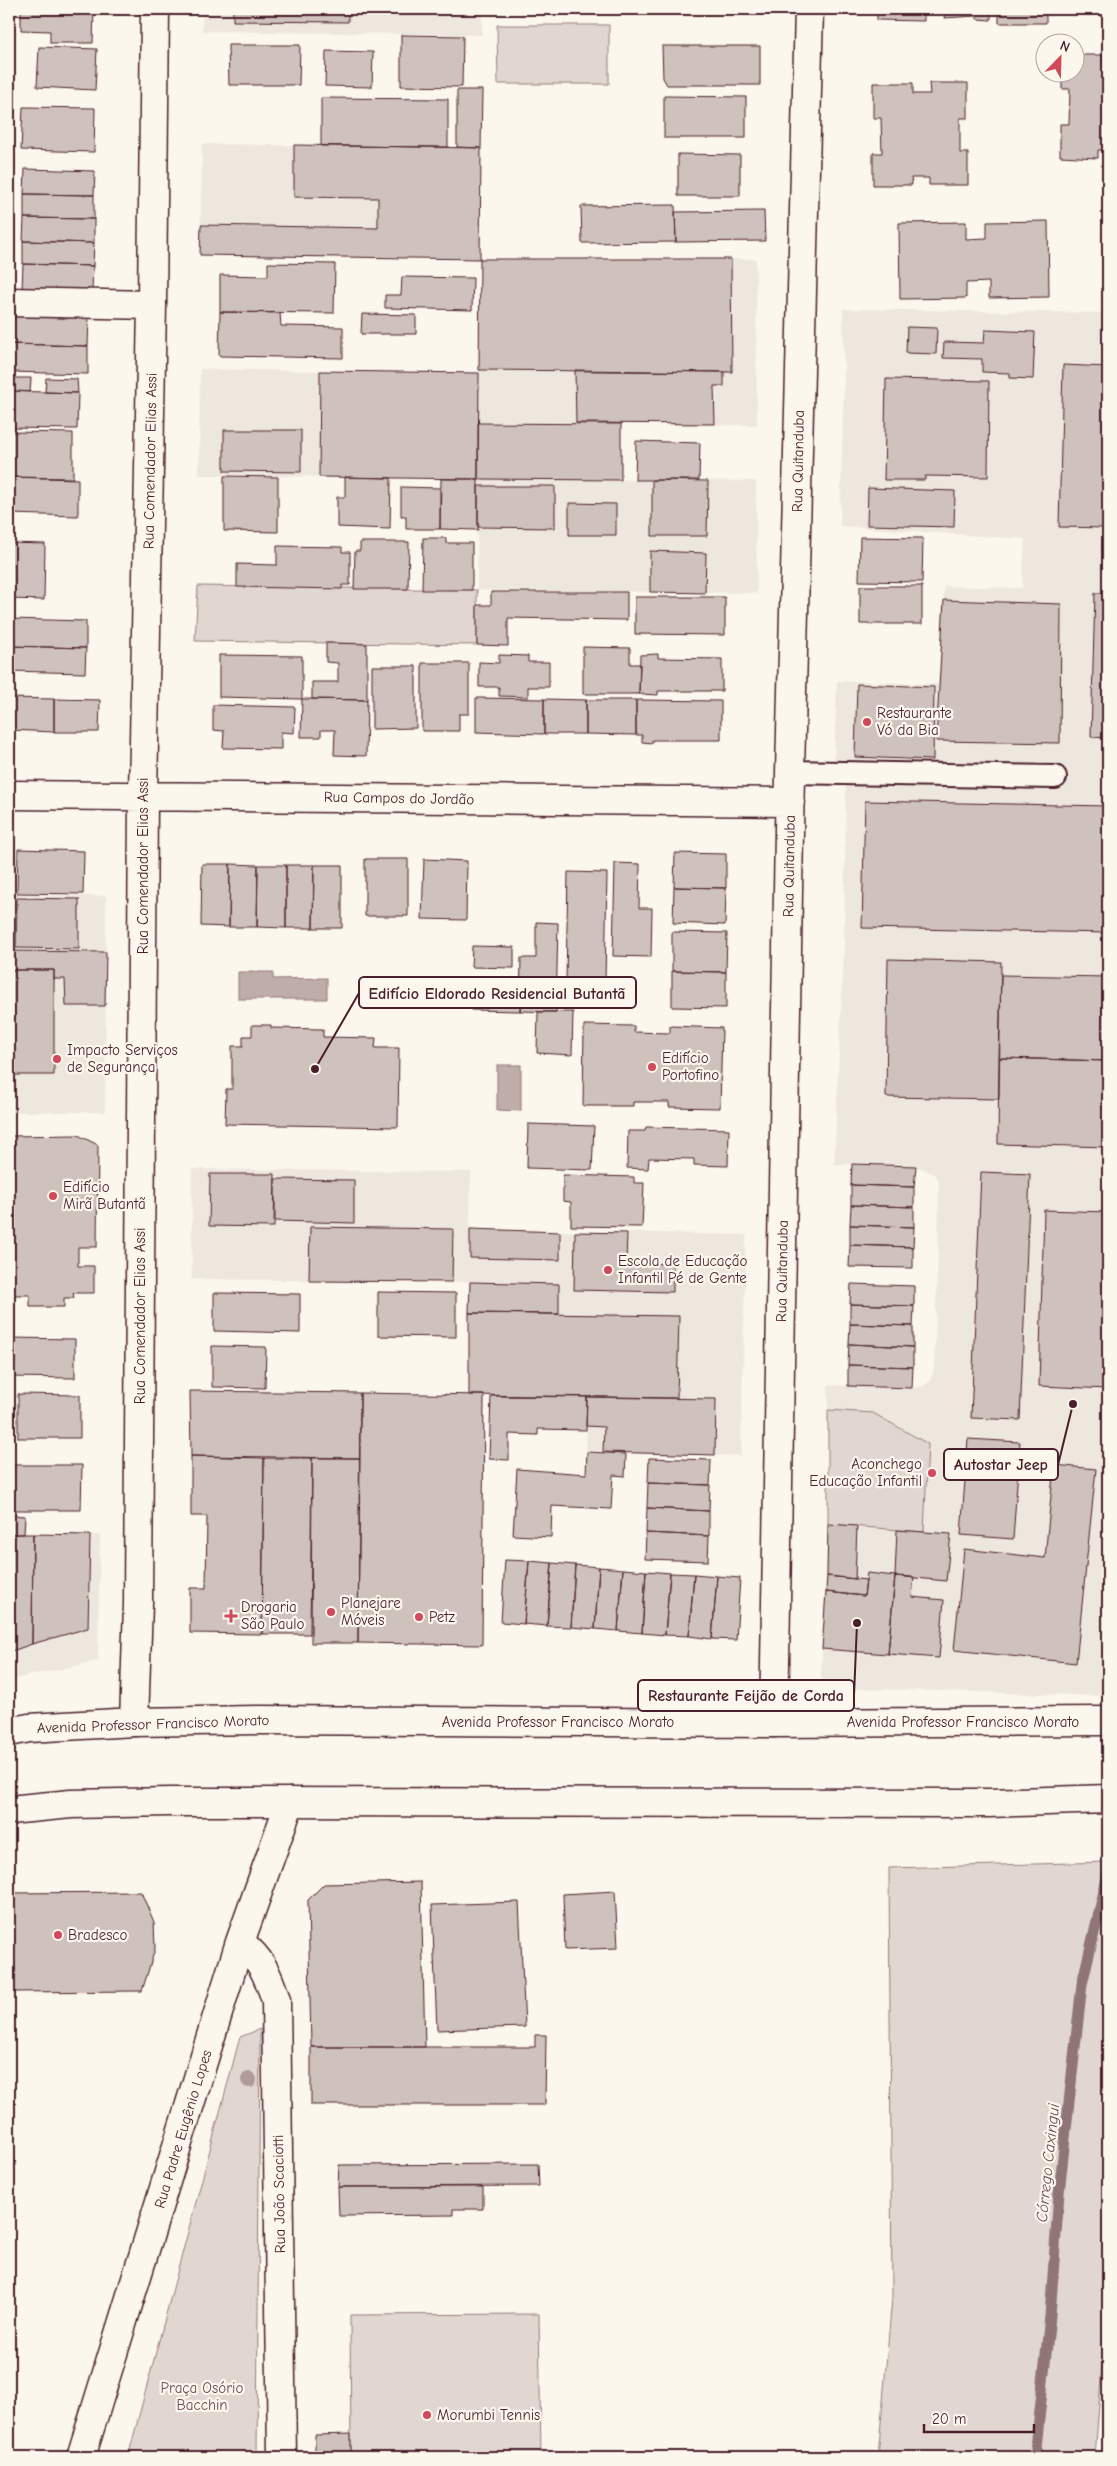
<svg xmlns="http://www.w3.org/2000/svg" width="1117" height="2466" font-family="'Comic Neue',sans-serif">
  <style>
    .built { fill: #eee7de }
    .green { fill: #e2d7d0; stroke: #967b7e }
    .water { fill: #bfadaa; stroke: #907477 }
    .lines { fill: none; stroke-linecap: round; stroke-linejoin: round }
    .stream { stroke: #907477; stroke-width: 11 }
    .building { fill: #cfc2bc; stroke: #4a1f2b }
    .service-casing { stroke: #4a1f2b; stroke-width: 26 }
    .minor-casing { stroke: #4a1f2b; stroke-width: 31 }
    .trunk-casing { stroke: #4a1f2b; stroke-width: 31 }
    .service { stroke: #fbf7ec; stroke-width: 22 }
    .minor { stroke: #fbf7ec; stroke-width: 28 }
    .trunk { stroke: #fbf7ec; stroke-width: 28 }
    .tree { fill: #af9a98 }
    .poi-dot { fill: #d1495b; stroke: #fbf7ec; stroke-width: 2 }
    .labels { text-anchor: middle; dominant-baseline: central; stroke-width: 4.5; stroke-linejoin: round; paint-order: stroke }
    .street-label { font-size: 15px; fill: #4a1f2b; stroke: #fbf7ec }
    .poi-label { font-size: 15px; fill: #4a1f2b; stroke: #fbf7ec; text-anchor: start }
    .park-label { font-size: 15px; fill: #704d54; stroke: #fbf7ec }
    .water-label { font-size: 16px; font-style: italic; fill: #6d4a51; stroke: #fbf7ec }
    .leader { fill: none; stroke: #4a1f2b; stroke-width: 2 }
    .callout-dot { fill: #4a1f2b; stroke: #fbf7ec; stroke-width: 2 }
    .callout { fill: #fbf7ec; stroke: #4a1f2b; stroke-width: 2 }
    .callout-label { font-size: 16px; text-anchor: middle; font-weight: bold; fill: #4a1f2b }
  </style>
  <rect width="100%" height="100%" fill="#fbf7ec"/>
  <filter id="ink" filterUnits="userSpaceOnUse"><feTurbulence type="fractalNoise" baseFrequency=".02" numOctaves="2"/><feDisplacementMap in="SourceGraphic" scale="10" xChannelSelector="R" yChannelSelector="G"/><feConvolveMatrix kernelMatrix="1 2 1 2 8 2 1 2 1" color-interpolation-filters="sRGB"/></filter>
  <g filter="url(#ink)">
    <path class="built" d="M203 9H482V35L202 31Z
      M202 144 481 148 480 259H756L757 425 479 423 478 479 756 481 757 593 477 590 478 479 199 475 200 369 479 373 480 315V259L200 255Z
      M843 309 1108 313V1696L834 1688 821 1678 828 1524V1385L912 1388 923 1386 930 1381 934 1368 938 1248 939 1187 938 1179 934 1174 916 1166 834 1164 844 946 846 780 1059 787V766L834 761 837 681 938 684 944 586 1022 588 1025 539 840 526 844 375Z
      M9 895 106 896 105 1112H9Z
      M192 1169 471 1172 470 1229 746 1235 741 1456 586 1451 587 1397 469 1395V1282L192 1279Z
      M9 1534 100 1535 98 1661 9 1680Z"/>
    <path class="green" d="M497 25H609V84H498Z
      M198 586 477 590V645L195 641Z
      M828 1410 873 1413 928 1444 924 1532 828 1524Z
      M1108 1862V2285L1095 2457H878L892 2298 889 1868Z
      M260 2029 257 2457H128L240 2037Z
      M539 2314 541 2457H351L350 2315Z"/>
    <path class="water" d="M238 972H273V979L327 978V999H238Z
      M497 1065H521V1111L497 1110Z"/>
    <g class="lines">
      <path class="stream" d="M1035 2457 1050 2316 1059 2193 1082 1984 1108 1874"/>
    </g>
    <path class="building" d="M21 9H94L93 43H50V31L21 30Z
      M233 9H348V22L233 21Z
      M877 9H1046V23H999V13L991 12V20L977 19V16L944 18 945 13H924V21L877 20Z
      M401 35 463 36 462 87 401 86Z
      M228 45H300L299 85H229Z
      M662 46H760V85H667L663 78Z
      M39 47 97 49 95 90 37 87Z
      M326 51 373 52 372 87 325 86Z
      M1074 55H1103V67H1108V150H1098V158L1060 156V124H1069L1070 89H1062V72H1074Z
      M873 83H913V94H930L929 83H968V118H960V153H968V185H929V178H911L912 185H873V153H882L881 118H873Z
      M457 90H482L481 148 457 147Z
      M664 96 746 97V138H664Z
      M321 98 448 99V147L321 146Z
      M23 107 95 108 94 152 21 150Z
      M294 145 481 148 480 259 200 255 201 225 378 228V198L294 197Z
      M678 154 740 155V196H678Z
      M25 169 95 171 94 195 24 194Z
      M24 194 94 195V219L24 218Z
      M675 205 676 242 582 243 581 206Z
      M764 211 765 241 676 242 675 212Z
      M24 218 94 219V243L23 241Z
      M1048 221 1049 297 989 298V282L966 283V298L900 299 899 223 966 222V239L987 238V222Z
      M23 241 94 243 93 266 23 264Z
      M480 259H731L732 372 479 370Z
      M268 263 335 264 334 313 220 312V275L268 276Z
      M23 264 93 266 92 290 22 289Z
      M402 277 473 278 472 310 385 308V295H401Z
      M220 312 280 313 281 326 343 327V358L219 356Z
      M362 314 416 315V334H361Z
      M9 315 89 316 88 346 9 344Z
      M907 327 937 328 936 354 906 353Z
      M985 330 1035 332 1033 379 1010 378V373L982 372V359L943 358 944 342 984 343Z
      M9 344 88 346V374L9 372Z
      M1063 365 1108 367V528L1059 527Z
      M575 370 724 372V386H714L715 424 576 423Z
      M320 371 479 373 478 479 319 477Z
      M9 378H31L30 392 9 391Z
      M46 378 77 379 78 393 45 392Z
      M886 379 989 381 988 477 925 476V480H884Z
      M9 391 78 393 77 429 9 428Z
      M478 423 621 424V480L478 479Z
      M224 430H301V472L224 471Z
      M9 432 73 433V478L9 477Z
      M636 441 700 443 699 480H635Z
      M224 476 278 477V532L224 531Z
      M9 477 78 479V516L9 514Z
      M345 477 391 478 390 529 337 527V497H345Z
      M441 479H478V530L440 529Z
      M652 480 708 481 707 536H652Z
      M478 486H555V528L478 527Z
      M401 487 440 488V529H406V516H401Z
      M868 488 955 491 954 527 867 525Z
      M569 503 616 504V535H569Z
      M860 537 923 538 922 582 859 581Z
      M423 538H446V543H472V590H422Z
      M360 542H409L408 589H354L355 551H360Z
      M9 543 45 544 44 600 9 599Z
      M277 546 342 547V552H350V585H342V589L237 587V564L277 565Z
      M650 551 706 553 705 593 650 592Z
      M860 586H922V624H860Z
      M491 592H627V620L508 618V646L477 645V605H491Z
      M1095 593H1108V738L1091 737Z
      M635 597H725V635L635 634Z
      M944 600 1061 604 1060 743 936 741Z
      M9 619 86 621V648L9 646Z
      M326 643 367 644V700L312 699V682H338V663L326 662Z
      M9 646 86 648 85 673 9 671Z
      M583 647 630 648V664H640L639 694H583Z
      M658 654V658L722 659V691H658V695L639 694 640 655Z
      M219 655 302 656V699L219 697Z
      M499 655 528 656V662H549V687H528V697L499 696V687H479V662L499 663Z
      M422 663H469V714H459V731H422Z
      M372 666H416V728L372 729Z
      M857 684 934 687 933 760 855 757Z
      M10 698 54 699V732L9 730Z
      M476 698 544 699V734L476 732Z
      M54 699 100 700 99 732H54Z
      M302 699 367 700 366 756 334 755 335 730H321V737H301Z
      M544 699 586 700V734H544Z
      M586 700H636V735L586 734Z
      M636 700 721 701V740H652V743L642 742V735H636Z
      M213 705 295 707 294 733 281 732V749L223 748 224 731 213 730Z
      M865 801 1108 806V933L862 928Z
      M18 849 84 851 83 894 17 893Z
      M675 853 726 854V888L674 887Z
      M365 859H408V916H365Z
      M424 859 467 861 466 920 422 919Z
      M615 863 640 864 639 908H652L651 957 613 956Z
      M202 864H230L229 927 201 926Z
      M230 864 258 865 257 927H229Z
      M258 865H286V928L257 927Z
      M286 865H314L313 928H286Z
      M314 865H342V928H313Z
      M568 872 607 873 605 982 566 981Z
      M674 887 726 888 725 925 673 923Z
      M17 898 79 899V949L16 948Z
      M536 922 558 923 556 1012 520 1011 521 958H536Z
      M672 932 727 933 726 972 672 971Z
      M472 946 514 947V968L471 967Z
      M9 951 106 952 105 1006H66L65 979H54V970H9Z
      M888 959 1001 962 999 1099 886 1097Z
      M9 970H54V1075H9Z
      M672 971 726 972V1008L672 1007Z
      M1001 975 1108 977V1061L999 1058Z
      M471 982H521L520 1011 471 1010Z
      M538 1012H573L572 1055 537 1053Z
      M252 1025H271V1028L323 1029V1037L376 1038 375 1048H399L398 1127 225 1124 226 1089H232V1046H243V1036H252Z
      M584 1025 634 1026V1032L670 1033V1026L722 1028 720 1108 669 1107V1102H633V1106H583Z
      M999 1058 1108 1061V1147L998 1144Z
      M528 1124 594 1126 592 1170 527 1168Z
      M646 1127 729 1129 728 1166 694 1165V1159L649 1158 648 1169 627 1168 628 1131H645Z
      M78 1135 98 1145 97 1247H78V1266H94V1293H73L74 1298H64V1307H30V1295H12V1310H9V1136Z
      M852 1164 916 1166 914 1187 851 1185Z
      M981 1172 1030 1174 1020 1420 971 1418Z
      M210 1174H275L274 1227 209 1226Z
      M563 1175 634 1177V1183H644L642 1227 571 1226V1202L563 1201Z
      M275 1179 354 1180V1223L275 1221Z
      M851 1185 914 1187V1207L851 1205Z
      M851 1205 914 1207V1227L850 1225Z
      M1044 1210 1108 1212V1389L1039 1386Z
      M850 1225 914 1227 913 1247 850 1245Z
      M310 1227 453 1229 452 1282 309 1281Z
      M470 1229 560 1232V1260L470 1258Z
      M575 1232 627 1233 626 1263 673 1264V1292L574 1290Z
      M850 1245 913 1247V1268L849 1267Z
      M470 1282 559 1284V1314L469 1313Z
      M851 1284 914 1286V1306L850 1304Z
      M378 1292 456 1293V1337L378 1336Z
      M214 1293 300 1294V1333L214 1331Z
      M850 1304 914 1306 913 1326 850 1324Z
      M469 1313 679 1316 677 1398 469 1395Z
      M850 1324 913 1326V1347L849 1344Z
      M9 1338 75 1339V1378L9 1377Z
      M849 1344 913 1347V1367L848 1365Z
      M212 1346 266 1347 265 1388 212 1387Z
      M848 1365 913 1367 912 1388 848 1386Z
      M190 1391 360 1393V1458L191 1456Z
      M360 1393 484 1395 482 1645 358 1643Z
      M18 1394 80 1395V1438H18Z
      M491 1396 587 1397 586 1430 538 1429V1435L509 1434V1460L489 1459Z
      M587 1397 716 1399 715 1455 603 1452 604 1427 586 1426Z
      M968 1439 1020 1442 1013 1539 961 1535Z
      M587 1452 626 1454 625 1476 613 1475 611 1509 552 1506 551 1537 513 1535 517 1469 586 1474Z
      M191 1456 264 1458 262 1634 190 1633V1588H206L207 1516H191Z
      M264 1458H312L310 1634H262Z
      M312 1458H360L358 1643H311Z
      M649 1458 711 1460 710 1485 648 1483Z
      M9 1465H82L81 1510H9Z
      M1054 1465 1096 1469 1076 1663 954 1650 964 1549 1045 1558Z
      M648 1483 710 1485 709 1511 647 1508Z
      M647 1508 709 1511V1536L646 1533Z
      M9 1515 25 1516 24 1534H9Z
      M828 1524 857 1526 855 1579 827 1576Z
      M897 1530 951 1534 946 1581 895 1576Z
      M646 1533 709 1536 708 1561 645 1559Z
      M9 1534H33L32 1644 9 1652Z
      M33 1534 90 1535 88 1628 32 1644Z
      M505 1560 529 1561 524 1624 501 1622Z
      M529 1561 552 1563 547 1626 524 1624Z
      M552 1563 575 1565 571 1627 547 1626Z
      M575 1565 599 1567 595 1629 571 1627Z
      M599 1567 623 1569 618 1631 595 1629Z
      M623 1569 646 1571 642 1633 618 1631Z
      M646 1571 670 1573 665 1635 642 1633Z
      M670 1573 694 1574 689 1636 665 1635Z
      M867 1573 895 1576 888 1654 822 1649 826 1592 864 1596Z
      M694 1574 717 1576 712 1639 689 1636Z
      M717 1576 740 1578 736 1640 712 1639Z
      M827 1576 866 1580 864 1596 826 1592Z
      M895 1576 914 1577 912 1597 944 1600 939 1658 888 1654Z
      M421 1882 425 2047H311L308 1900 324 1884Z
      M615 1891 618 1948 565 1950 563 1894Z
      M141 1892 154 1922 155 1949 142 1991 9 1992V1893Z
      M519 1902 525 2027 437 2030 432 1905Z
      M535 2035H546L545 2105H311V2047H535Z
      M538 2164 539 2186 338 2187 339 2165Z
      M338 2187H483V2209H453V2215L339 2216Z
      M351 2434V2457H315V2435Z"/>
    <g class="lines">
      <g class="service-casing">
        <path id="service" d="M790 772 1055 777"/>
      </g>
      <g class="minor-casing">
        <path id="minor" d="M9 302 152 305
          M9 795 790 802
          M134 1722 138 1604 143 796 152 305 155 9
          M774 1723 790 772 809 9
          M240 1942C262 1960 267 1973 276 2000L282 2457
          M81 2457 240 1942 290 1802"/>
      </g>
      <g class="trunk-casing">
        <path id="trunk" d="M9 1732 29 1728 134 1722 257 1720 774 1723 1108 1721
          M9 1810 71 1804 170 1802 989 1803 1108 1799"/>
      </g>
      <use href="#service" class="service"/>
      <use href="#minor" class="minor"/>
      <use href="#trunk" class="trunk"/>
    </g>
    <circle class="tree" cx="249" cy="2080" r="8"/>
  </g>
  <g class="poi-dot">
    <circle cx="867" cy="722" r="5"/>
    <circle cx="57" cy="1059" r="5"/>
    <circle cx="652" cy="1067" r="5"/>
    <circle cx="53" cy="1196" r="5"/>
    <circle cx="608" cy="1270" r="5"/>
    <circle cx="932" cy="1473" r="5"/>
    <circle cx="331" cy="1612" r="5"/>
    <path d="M228.5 1608.5h5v5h5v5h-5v5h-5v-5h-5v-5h5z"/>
    <circle cx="419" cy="1617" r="5"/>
    <circle cx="58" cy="1935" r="5"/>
    <circle cx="427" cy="2415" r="5"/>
  </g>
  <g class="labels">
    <g class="street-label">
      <text transform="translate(150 461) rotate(-89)">Rua Comendador Elias Assi</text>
      <text transform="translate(798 461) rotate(-89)">Rua Quitanduba</text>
      <text transform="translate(399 798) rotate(1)">Rua Campos do Jordão</text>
      <text transform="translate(143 866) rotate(-90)">Rua Comendador Elias Assi</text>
      <text transform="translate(789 866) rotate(-89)">Rua Quitanduba</text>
      <text transform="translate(782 1271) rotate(-89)">Rua Quitanduba</text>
      <text transform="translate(140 1316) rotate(-90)">Rua Comendador Elias Assi</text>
      <text x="558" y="1722">Avenida Professor Francisco Morato</text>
      <text x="963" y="1722">Avenida Professor Francisco Morato</text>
      <text transform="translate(153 1724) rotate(-2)">Avenida Professor Francisco Morato</text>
      <text transform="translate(183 2129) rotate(-73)">Rua Padre Eugênio Lopes</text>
      <text transform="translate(279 2194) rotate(-91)">Rua João Scaciotti</text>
    </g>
    <g class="poi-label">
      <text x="877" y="713">Restaurante<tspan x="877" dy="17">Vó da Bia</tspan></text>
      <text x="67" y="1050">Impacto Serviços<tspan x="67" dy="17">de Segurança</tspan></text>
      <text x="662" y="1058">Edifício<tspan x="662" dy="17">Portofino</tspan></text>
      <text x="63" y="1187">Edifício<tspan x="63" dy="17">Mirã Butantã</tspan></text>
      <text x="618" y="1261">Escola de Educação<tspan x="618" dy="17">Infantil Pé de Gente</tspan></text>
      <text x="922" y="1464" text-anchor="end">Aconchego<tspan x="922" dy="17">Educação Infantil</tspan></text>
      <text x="341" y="1603">Planejare<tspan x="341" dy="17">Móveis</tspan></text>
      <text x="241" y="1607">Drogaria<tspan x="241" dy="17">São Paulo</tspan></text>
      <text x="429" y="1617">Petz</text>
      <text x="68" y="1935">Bradesco</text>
      <text x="437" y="2415">Morumbi Tennis</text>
    </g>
    <g class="park-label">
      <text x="202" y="2388">Praça Osório<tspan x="202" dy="17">Bacchin</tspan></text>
    </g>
    <g class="water-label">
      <text transform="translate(1048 2163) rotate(-84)">Córrego Caxingui</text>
    </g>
  </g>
  <path class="leader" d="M315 1069L359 993M1073 1404L1058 1465M857 1623L854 1696"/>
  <g class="callout-dot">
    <circle cx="315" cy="1069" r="5"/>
    <circle cx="1073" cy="1404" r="5"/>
    <circle cx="857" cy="1623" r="5"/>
  </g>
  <g class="callout">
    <rect x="359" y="977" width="277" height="31" rx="5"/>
    <rect x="944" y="1449" width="114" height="31" rx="5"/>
    <rect x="638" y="1680" width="216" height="31" rx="5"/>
  </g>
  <g class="callout-label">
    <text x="497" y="999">Edifício Eldorado Residencial Butantã</text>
    <text x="1001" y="1470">Autostar Jeep</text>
    <text x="746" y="1701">Restaurante Feijão de Corda</text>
  </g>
  <rect width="1117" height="2466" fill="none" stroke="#fbf7ec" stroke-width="30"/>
  <rect x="15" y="15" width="1087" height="2436" fill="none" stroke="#4a1f2b" stroke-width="2" filter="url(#ink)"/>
  <g transform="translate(1060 58) rotate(23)"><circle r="24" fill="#fbf7ec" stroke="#b4a19f"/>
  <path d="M0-4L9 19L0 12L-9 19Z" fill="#d1495b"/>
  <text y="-8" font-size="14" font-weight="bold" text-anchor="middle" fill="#4a1f2b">N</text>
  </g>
  <path d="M924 2424v8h110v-8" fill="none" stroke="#4a1f2b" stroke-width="2.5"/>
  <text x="932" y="2424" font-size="15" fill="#4a1f2b" stroke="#fbf7ec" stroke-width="4" paint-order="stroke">20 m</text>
</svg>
